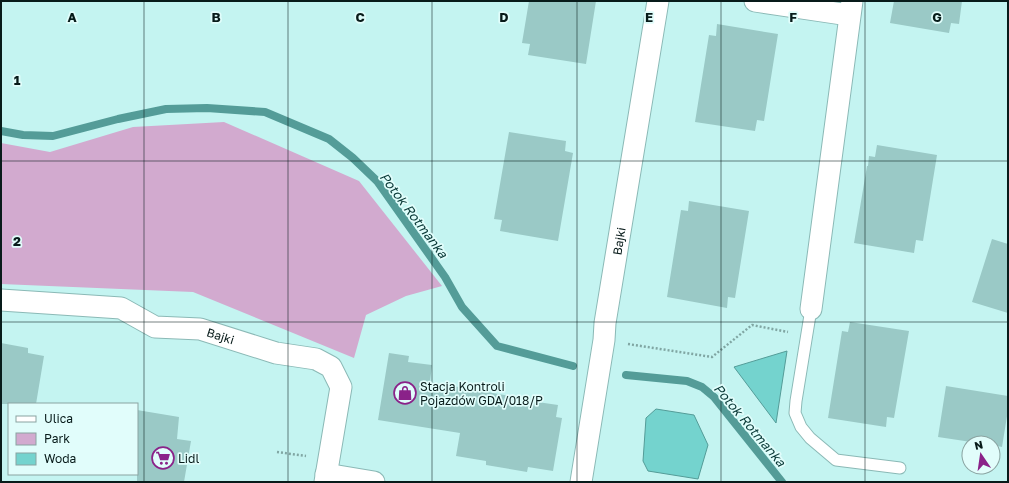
<svg xmlns="http://www.w3.org/2000/svg" width="1009" height="483" font-family="'Golos Text',sans-serif">
  <style>
    .green { fill: #d2aacf }
    .water { fill: #74d3ce; stroke: #549c98 }
    .lines { fill: none; stroke-linecap: round; stroke-linejoin: round }
    .stream { stroke: #549c98; stroke-width: 8 }
    .building { fill: #9ac9c6 }
    .service-casing { stroke: #8bb9b6; stroke-width: 13 }
    .minor-casing { stroke: #8bb9b6; stroke-width: 23 }
    .path { stroke: #80a6a3; stroke-width: 2.5; stroke-dasharray: 2 2; stroke-linecap: butt }
    .service { stroke: #fff; stroke-width: 11 }
    .minor { stroke: #fff; stroke-width: 21 }
    .grid { fill: none; stroke: #081b1a; stroke-width: 1; stroke-opacity: 0.55 }
    .labels { text-anchor: middle; dominant-baseline: central; stroke-width: 3.5; stroke-linejoin: round; paint-order: stroke }
    .street-label { font-size: 12px; fill: #081b1a; stroke: #e1fdfb }
    .poi-label { font-size: 12px; fill: #081b1a; stroke: #e1fdfb; text-anchor: start }
    .water-label { font-size: 13px; font-style: italic; fill: #093937; stroke: #e1fdfb }
    .grid-label { font-size: 13px; text-anchor: middle; font-weight: bold; fill: #081b1a; stroke: #e1fdfb; stroke-width: 3.5; stroke-linejoin: round; paint-order: stroke }
  </style>
  <rect width="100%" height="100%" fill="#c4f4f1"/>
  <path class="green" d="M224 122 359 181 442 286 406 296 366 315 354 358 193 292 1 284V143L50 152 133 127Z"/>
  <path class="water" d="M787 351 776 423 734 367Z
    M656 409 694 415 708 445 698 479 648 471 643 461 646 418Z"/>
  <g class="lines">
    <path class="stream" d="M1 131 23 135 53 136 118 119 166 109 207 108 265 112 329 139 353 158 377 181 445 277 462 307 497 346 573 366
      M626 375 687 381 702 387 714 397 782 482"/>
  </g>
  <path class="building" d="M529 1H596L586 64 528 55 530 44 522 43Z
    M894 1H962L959 24 951 23 949 33 890 23Z
    M717 24 778 34 764 121 757 120 755 131 695 122 709 35 716 36Z
    M509 132 566 141 565 151 573 153 558 241 500 231 502 220 494 219Z
    M877 145 937 155 923 241 916 240 914 253 854 243 867 166H868L869 156 875 157Z
    M689 201 749 211 735 298 728 297 727 308 667 297 681 210 688 211Z
    M992 239 1008 244V313L972 302Z
    M850 322 909 331 894 418 887 417 886 427 828 418 842 331 848 332Z
    M1 343 28 348V353L44 356 36 404H1Z
    M389 353 409 356 408 362 432 365 430 382 510 396V398L558 405 556 417 562 418 553 471 528 467 527 472 486 465V461L456 456 460 433 378 420Z
    M946 386 1008 396V410L1002 447 993 445V443H978L938 437Z
    M137 410 179 417 177 439 191 441 184 482H137Z"/>
  <g class="lines">
    <g class="service-casing">
      <path id="service" d="M811 309 796 401 795 413 801 427 810 438 836 460 900 468"/>
    </g>
    <g class="minor-casing">
      <g id="minor">
        <path d="M755 1 849 15"/>
        <path id="s1" d="M1 300 121 308 155 327 200 329 276 353 316 359 331 367 341 387 325 482"/>
        <path d="M811 309 852 1"/>
        <path d="M326 474 374 482"/>
        <path id="s2" d="M581 482 604 340 605 323 658 1"/>
      </g>
    </g>
    <path class="path" d="M628 344 712 357 752 325 788 332
      M277 452 306 456"/>
    <use href="#service" class="service"/>
    <use href="#minor" class="minor"/>
  </g>
  <path class="grid" d="M144 1V482M288 1V482M432 1V482M577 1V482M721 1V482M865 1V482M1 161H1008M1 322H1008"/>
  <defs>
    <g id="shop-ring" transform="scale(1.15)"><circle r="9.5" fill="#e1fdfb" stroke="#8a2289" stroke-width="1.5"/><path d="M-5-2.5h2.3a2.7 3.5 0 0 1 5.4 0H5L5.5 6h-11ZM-1.5-2.5h3a1.5 2.3 0 0 0-3 0Z" fill="#8a2289"/></g>
    <g id="supermarket-ring" transform="scale(1.15)"><circle r="9.5" fill="#e1fdfb" stroke="#8a2289" stroke-width="1.5"/><path d="M-6-5.5h2.5l.6 2H6L4.5 2H-2.5L-4.4-4H-6ZM-1.5 3.2a1.3 1.3 0 1 0 .1 0ZM3 3.2a1.3 1.3 0 1 0 .1 0Z" fill="#8a2289"/></g>
  </defs>
  <g fill-rule="evenodd">
    <use href="#shop-ring" x="405" y="393"/>
    <use href="#supermarket-ring" x="163" y="458"/>
  </g>
  <g class="labels">
    <g class="street-label">
      <text stroke="none"><textPath href="#s2" startOffset="244">Bajki</textPath></text>
      <text stroke="none"><textPath href="#s1" startOffset="226">Bajki</textPath></text>
    </g>
    <g class="poi-label">
      <text x="420" y="386">Stacja Kontroli<tspan x="420" dy="14">Pojazdów GDA/018/P</tspan></text>
      <text x="178" y="458">Lidl</text>
    </g>
    <g class="water-label">
      <text transform="translate(414 215) rotate(53)">Potok Rotmanka</text>
      <text transform="translate(750 425) rotate(50)">Potok Rotmanka</text>
    </g>
  </g>
  <g class="grid-label">
    <text x="72" y="22">A</text>
    <text x="216" y="22">B</text>
    <text x="360" y="22">C</text>
    <text x="504" y="22">D</text>
    <text x="649" y="22">E</text>
    <text x="793" y="22">F</text>
    <text x="937" y="22">G</text>
    <text x="17" y="85">1</text>
    <text x="17" y="246">2</text>
  </g>
  <rect width="1009" height="483" fill="none" stroke="#081b1a" stroke-width="4"/>
  <rect x="8" y="403" width="130" height="72" fill="#e1fdfb" stroke="#8aa3a1"/>
  <rect x="16" y="416" width="20" height="6" fill="#ffffff" stroke="#8aa3a1"/>
  <text x="44" y="423" font-size="12" fill="#081b1a">Ulica</text>
  <rect x="16" y="433" width="20" height="12" fill="#d2aacf" stroke="#8aa3a1"/>
  <text x="44" y="443" font-size="12" fill="#081b1a">Park</text>
  <rect x="16" y="453" width="20" height="12" fill="#74d3ce" stroke="#8aa3a1"/>
  <text x="44" y="463" font-size="12" fill="#081b1a">Woda</text>
  <g transform="translate(981 455) rotate(347)"><circle r="19" fill="#e1fdfb" stroke="#8aa3a1"/>
  <path d="M0-3L7 15L0 10L-7 15Z" fill="#8a2289"/>
  <text y="-6" font-size="11" font-weight="bold" text-anchor="middle" fill="#081b1a">N</text>
  </g>
</svg>
